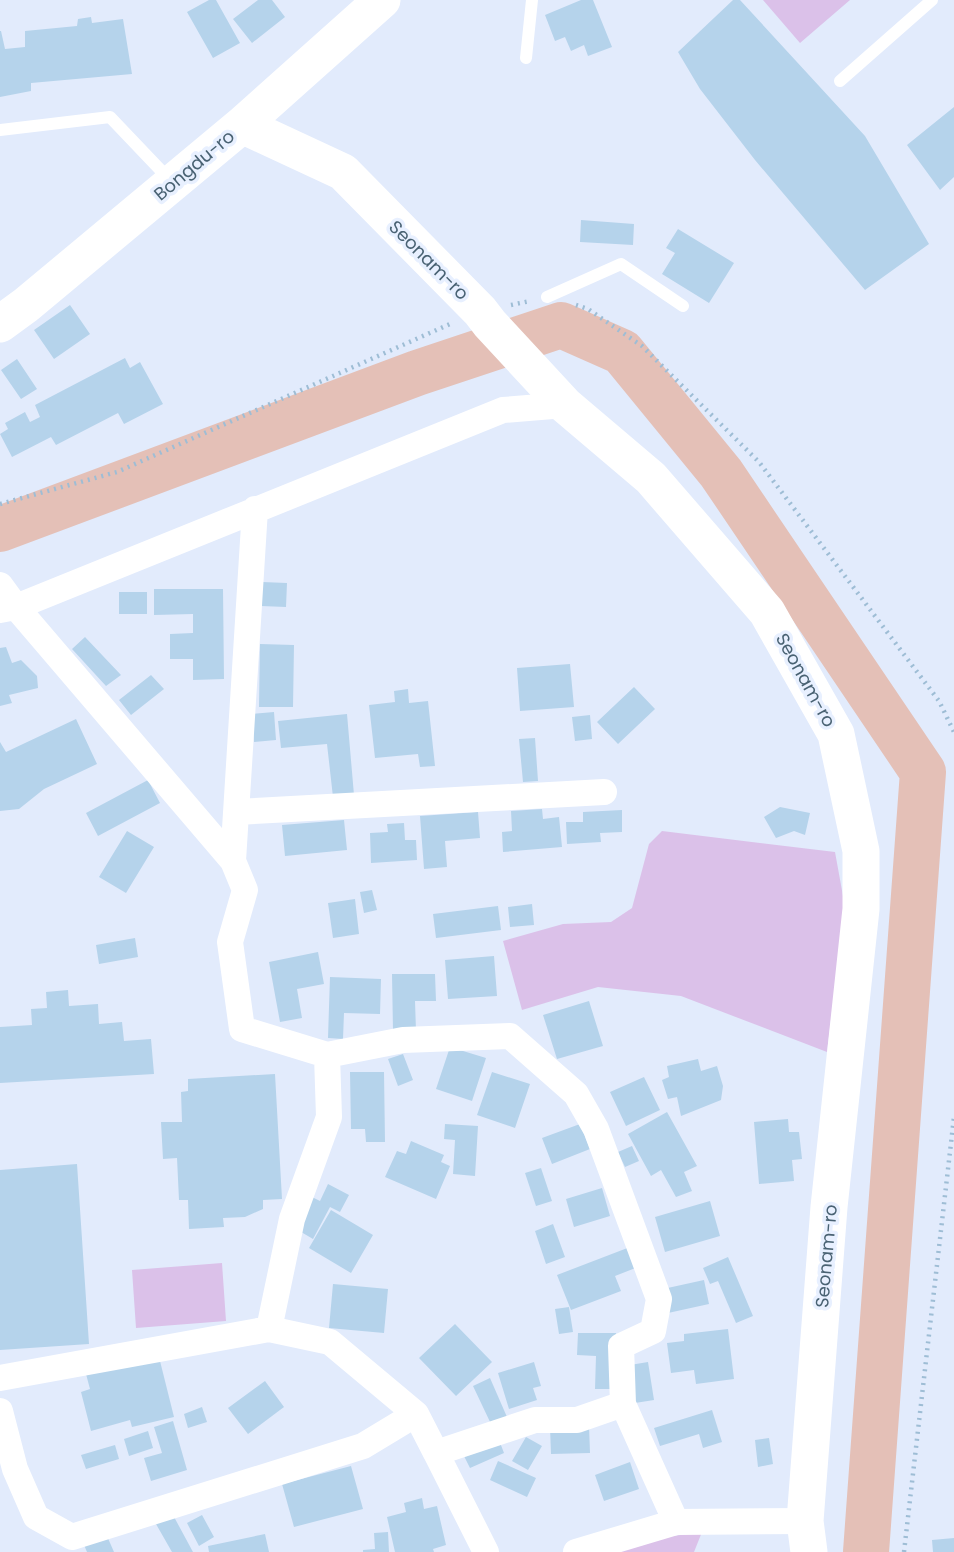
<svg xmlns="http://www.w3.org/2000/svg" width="954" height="1552" font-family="Poppins,sans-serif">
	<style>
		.green { fill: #dbc1e9 }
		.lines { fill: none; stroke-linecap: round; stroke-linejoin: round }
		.river { stroke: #e4c0b7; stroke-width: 46 }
		.building { fill: #b5d3eb }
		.path { stroke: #9ebdd5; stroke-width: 4.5; stroke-dasharray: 2 5; stroke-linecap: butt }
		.lane { stroke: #fff; stroke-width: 12 }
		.street { stroke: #fff; stroke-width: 26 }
		.secondary { stroke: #fff; stroke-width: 37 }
		.labels { text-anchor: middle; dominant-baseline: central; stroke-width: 7; stroke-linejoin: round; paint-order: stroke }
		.street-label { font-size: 18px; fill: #496273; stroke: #e8f0ff }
	</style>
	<rect width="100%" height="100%" fill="#e2ebfc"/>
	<path class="green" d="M 763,0 L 850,0 L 800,43 Z
		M 662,831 L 835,852 L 845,907 L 827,1052 L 681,996 L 598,987 L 522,1010 L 503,941 L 563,924 L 611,922 L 632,908 L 649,844 Z
		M 222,1263 L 226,1321 L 136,1328 L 132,1270 Z
		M 702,1532 L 694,1552 L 607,1552 L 644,1540 Z"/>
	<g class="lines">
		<path class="river" d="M 0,529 L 417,373 L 561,325 L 622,352 L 721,473 L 923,772 L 866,1552"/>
	</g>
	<path class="building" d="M 209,0 L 216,0 L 240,43 L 213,58 L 187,12 Z
		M 258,0 L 272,0 L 285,17 L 252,43 L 233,19 Z
		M 581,0 L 593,0 L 612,47 L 588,56 L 584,45 L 571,51 L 565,37 L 555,41 L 545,15 Z
		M 733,0 L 740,0 L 865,136 L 929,244 L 865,290 L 755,160 L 700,89 L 678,52 Z
		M 91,17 L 92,23 L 123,19 L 132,74 L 31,83 L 31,91 L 0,97 L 0,31 L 1,31 L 5,49 L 25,47 L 25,31 L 77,26 L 78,19 Z
		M 954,107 L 954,177 L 940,190 L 907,145 Z
		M 581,220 L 634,224 L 633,245 L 580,242 Z
		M 678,229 L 734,263 L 709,303 L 662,274 L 675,253 L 666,248 Z
		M 70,305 L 90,334 L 54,359 L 34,330 Z
		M 125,358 L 130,368 L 140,362 L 163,404 L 124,424 L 118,413 L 56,445 L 51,437 L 12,457 L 0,434 L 8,429 L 5,423 L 25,412 L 30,422 L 40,417 L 35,405 Z
		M 17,359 L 37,389 L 21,399 L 1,370 Z
		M 262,582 L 287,583 L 286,607 L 261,606 Z
		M 154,589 L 223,589 L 224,679 L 193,680 L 193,659 L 170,659 L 170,634 L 193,633 L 193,614 L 154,615 Z
		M 119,592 L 147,592 L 147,614 L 119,614 Z
		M 85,637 L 121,675 L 106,686 L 72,649 Z
		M 260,644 L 294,645 L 293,707 L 259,707 Z
		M 6,647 L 12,663 L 21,660 L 37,676 L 38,688 L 9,695 L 12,703 L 0,706 L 0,648 Z
		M 570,664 L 574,707 L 520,711 L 517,668 Z
		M 151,675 L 164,689 L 131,715 L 119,700 Z
		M 634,687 L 655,709 L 618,744 L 597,722 Z
		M 408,689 L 409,703 L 428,701 L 435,766 L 420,767 L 418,754 L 375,758 L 369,705 L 395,702 L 394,691 Z
		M 274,712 L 276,740 L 254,742 L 252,714 Z
		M 347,714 L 354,795 L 333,797 L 327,744 L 281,748 L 278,721 Z
		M 590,715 L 592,739 L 575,741 L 572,717 Z
		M 76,719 L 97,764 L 44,789 L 19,809 L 0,811 L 0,742 L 6,752 Z
		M 535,738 L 538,781 L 523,782 L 519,739 Z
		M 148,780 L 160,803 L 98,836 L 86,813 Z
		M 780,807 L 810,813 L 805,835 L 794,831 L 776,838 L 764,817 Z
		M 542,809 L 543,819 L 559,817 L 562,847 L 503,852 L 502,832 L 512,831 L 511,811 Z
		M 622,810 L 622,832 L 600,833 L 601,842 L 567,844 L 566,822 L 583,822 L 583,812 Z
		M 478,812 L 480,838 L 445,841 L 447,867 L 424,869 L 420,816 Z
		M 344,820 L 347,850 L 285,856 L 282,825 Z
		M 404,823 L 405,840 L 416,840 L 417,860 L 371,863 L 370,833 L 388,832 L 387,824 Z
		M 127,831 L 154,847 L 126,893 L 99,877 Z
		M 372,890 L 377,910 L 364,913 L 360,892 Z
		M 355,899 L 359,934 L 333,938 L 328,903 Z
		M 532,904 L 534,925 L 510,927 L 508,907 Z
		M 498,906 L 501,930 L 436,938 L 433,914 Z
		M 135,938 L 138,957 L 99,964 L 96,945 Z
		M 318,952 L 324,984 L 297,989 L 302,1018 L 280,1022 L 269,962 Z
		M 494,956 L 497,996 L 448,999 L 445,960 Z
		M 392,974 L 435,974 L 436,1001 L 415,1001 L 416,1031 L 393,1031 Z
		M 330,977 L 381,979 L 380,1014 L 344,1013 L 343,1039 L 328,1038 Z
		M 68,990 L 69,1006 L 98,1004 L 99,1024 L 122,1022 L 124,1041 L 151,1039 L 154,1074 L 0,1083 L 0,1027 L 32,1025 L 31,1009 L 47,1008 L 46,992 Z
		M 589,1001 L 603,1046 L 557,1059 L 543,1015 Z
		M 450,1047 L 486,1058 L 472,1101 L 436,1089 Z
		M 403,1054 L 413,1080 L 398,1086 L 388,1059 Z
		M 698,1059 L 701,1071 L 717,1066 L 723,1086 L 721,1100 L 681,1116 L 677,1097 L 668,1099 L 662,1080 L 669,1077 L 667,1066 Z
		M 350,1072 L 384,1072 L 385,1142 L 366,1142 L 365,1129 L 351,1129 Z
		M 492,1072 L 530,1084 L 515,1128 L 477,1115 Z
		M 275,1074 L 282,1199 L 263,1200 L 263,1209 L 245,1217 L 223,1218 L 224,1227 L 189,1229 L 188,1200 L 179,1200 L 177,1158 L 163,1159 L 161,1122 L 182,1122 L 181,1092 L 188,1091 L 188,1079 Z
		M 644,1077 L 660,1110 L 626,1126 L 610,1092 Z
		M 667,1112 L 697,1166 L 684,1172 L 692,1191 L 676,1197 L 661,1170 L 651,1176 L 628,1134 Z
		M 788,1119 L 789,1132 L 799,1132 L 802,1159 L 792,1160 L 794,1181 L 759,1184 L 754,1122 Z
		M 445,1124 L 478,1126 L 475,1176 L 453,1174 L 455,1140 L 444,1139 Z
		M 580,1124 L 590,1149 L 552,1164 L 542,1138 Z
		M 411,1141 L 444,1155 L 441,1162 L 450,1166 L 436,1199 L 385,1177 L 397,1151 L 406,1154 Z
		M 632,1146 L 639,1161 L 625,1167 L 618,1152 Z
		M 77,1164 L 89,1344 L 0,1350 L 0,1170 Z
		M 541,1168 L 552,1201 L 536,1206 L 525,1173 Z
		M 328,1184 L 349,1195 L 340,1212 L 330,1207 L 313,1239 L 296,1229 L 312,1197 L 320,1201 Z
		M 602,1188 L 610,1216 L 574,1227 L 566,1199 Z
		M 710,1201 L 720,1236 L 665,1252 L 655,1217 Z
		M 331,1210 L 373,1235 L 351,1273 L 309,1248 Z
		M 553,1224 L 565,1257 L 546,1264 L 535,1231 Z
		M 630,1247 L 638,1267 L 615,1276 L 621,1291 L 571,1310 L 557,1275 Z
		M 728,1257 L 753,1316 L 736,1323 L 718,1281 L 710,1284 L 703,1268 Z
		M 704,1280 L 709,1304 L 668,1313 L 663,1289 Z
		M 333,1284 L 388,1289 L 384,1333 L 329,1328 Z
		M 569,1307 L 573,1332 L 559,1334 L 555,1309 Z
		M 455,1324 L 492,1362 L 456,1396 L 419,1358 Z
		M 728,1329 L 734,1379 L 696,1384 L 694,1370 L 671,1373 L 667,1343 L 684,1341 L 684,1334 Z
		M 578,1333 L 616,1333 L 615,1389 L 595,1389 L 596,1356 L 577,1355 Z
		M 159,1357 L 174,1417 L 132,1427 L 130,1420 L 91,1431 L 81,1392 L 90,1389 L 86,1374 Z
		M 534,1362 L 541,1386 L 533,1388 L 537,1400 L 509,1409 L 498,1373 Z
		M 648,1362 L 654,1400 L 635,1403 L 630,1365 Z
		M 490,1378 L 507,1417 L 491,1424 L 473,1386 Z
		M 265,1381 L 284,1407 L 248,1434 L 228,1408 Z
		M 202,1407 L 207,1422 L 188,1428 L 184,1414 Z
		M 712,1410 L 722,1442 L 703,1448 L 699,1434 L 660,1446 L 654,1428 Z
		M 173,1421 L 187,1470 L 151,1481 L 144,1458 L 162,1453 L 154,1427 Z
		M 589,1425 L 590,1453 L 551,1454 L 550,1427 Z
		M 148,1431 L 153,1448 L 129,1456 L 124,1439 Z
		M 526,1437 L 542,1446 L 528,1470 L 512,1461 Z
		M 769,1438 L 773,1464 L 758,1467 L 755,1440 Z
		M 499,1440 L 504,1453 L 470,1468 L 464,1456 Z
		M 115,1445 L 119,1459 L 86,1469 L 81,1455 Z
		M 498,1461 L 536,1478 L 527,1497 L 490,1480 Z
		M 630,1462 L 639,1489 L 604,1501 L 595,1475 Z
		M 351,1466 L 363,1509 L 294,1527 L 282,1484 Z
		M 422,1498 L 424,1509 L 437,1506 L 446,1545 L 433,1549 L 434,1552 L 395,1552 L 387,1517 L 406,1512 L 404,1503 Z
		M 173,1515 L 193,1552 L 172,1552 L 156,1524 Z
		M 202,1515 L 214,1537 L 199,1546 L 187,1523 Z
		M 388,1532 L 389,1552 L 363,1552 L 363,1550 L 375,1549 L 374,1533 Z
		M 265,1534 L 269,1552 L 209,1552 L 208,1546 Z
		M 107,1536 L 114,1552 L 87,1552 L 84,1545 Z
		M 954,1538 L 954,1552 L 933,1552 L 932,1540 Z"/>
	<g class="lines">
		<path class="path" d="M 511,305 L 530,301
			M 576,305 L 588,309 L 642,346 L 759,462 L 939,701 L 954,732
			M 0,504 L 117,472 L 450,324
			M 904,1552 L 954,1117"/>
		<path class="lane" d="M 526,58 L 532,0
			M 840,81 L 932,0
			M 0,130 L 110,117 L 170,180
			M 547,297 L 621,264 L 683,306"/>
		<path class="street" d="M 0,585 L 16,607 L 233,861
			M 0,610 L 16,607 L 503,410 L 565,405
			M 236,812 L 604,792
			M 327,1055 L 403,1040 L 510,1036 L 576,1094 L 596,1129 L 659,1299 L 653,1331 L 621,1346 L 623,1404
			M 0,1378 L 269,1329 L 292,1219 L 329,1117 L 327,1055 L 242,1029 L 230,942 L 245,890 L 233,861 L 255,509
			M 0,1411 L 15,1469 L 36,1517 L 72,1537 L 363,1446 L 416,1414 L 330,1342 L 269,1329
			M 416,1414 L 436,1453 L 535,1420 L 577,1420 L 623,1404 L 676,1522 L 805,1521
			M 436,1453 L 486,1552
			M 576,1552 L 676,1522"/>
		<path class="secondary" d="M 242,125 L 343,172 L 480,311 L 490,324 L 565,405 L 651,478 L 767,612 L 836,734 L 861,851 L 861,909 L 829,1207 L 805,1521 L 809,1552
			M 0,324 L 26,305 L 242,125 L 382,0"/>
	</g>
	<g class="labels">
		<g class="street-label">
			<text transform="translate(194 165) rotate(-40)">Bongdu-ro</text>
			<text transform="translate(429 260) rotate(45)">Seonam-ro</text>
			<text transform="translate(806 680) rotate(61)">Seonam-ro</text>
			<text transform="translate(826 1256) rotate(-85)">Seonam-ro</text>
		</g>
	</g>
</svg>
